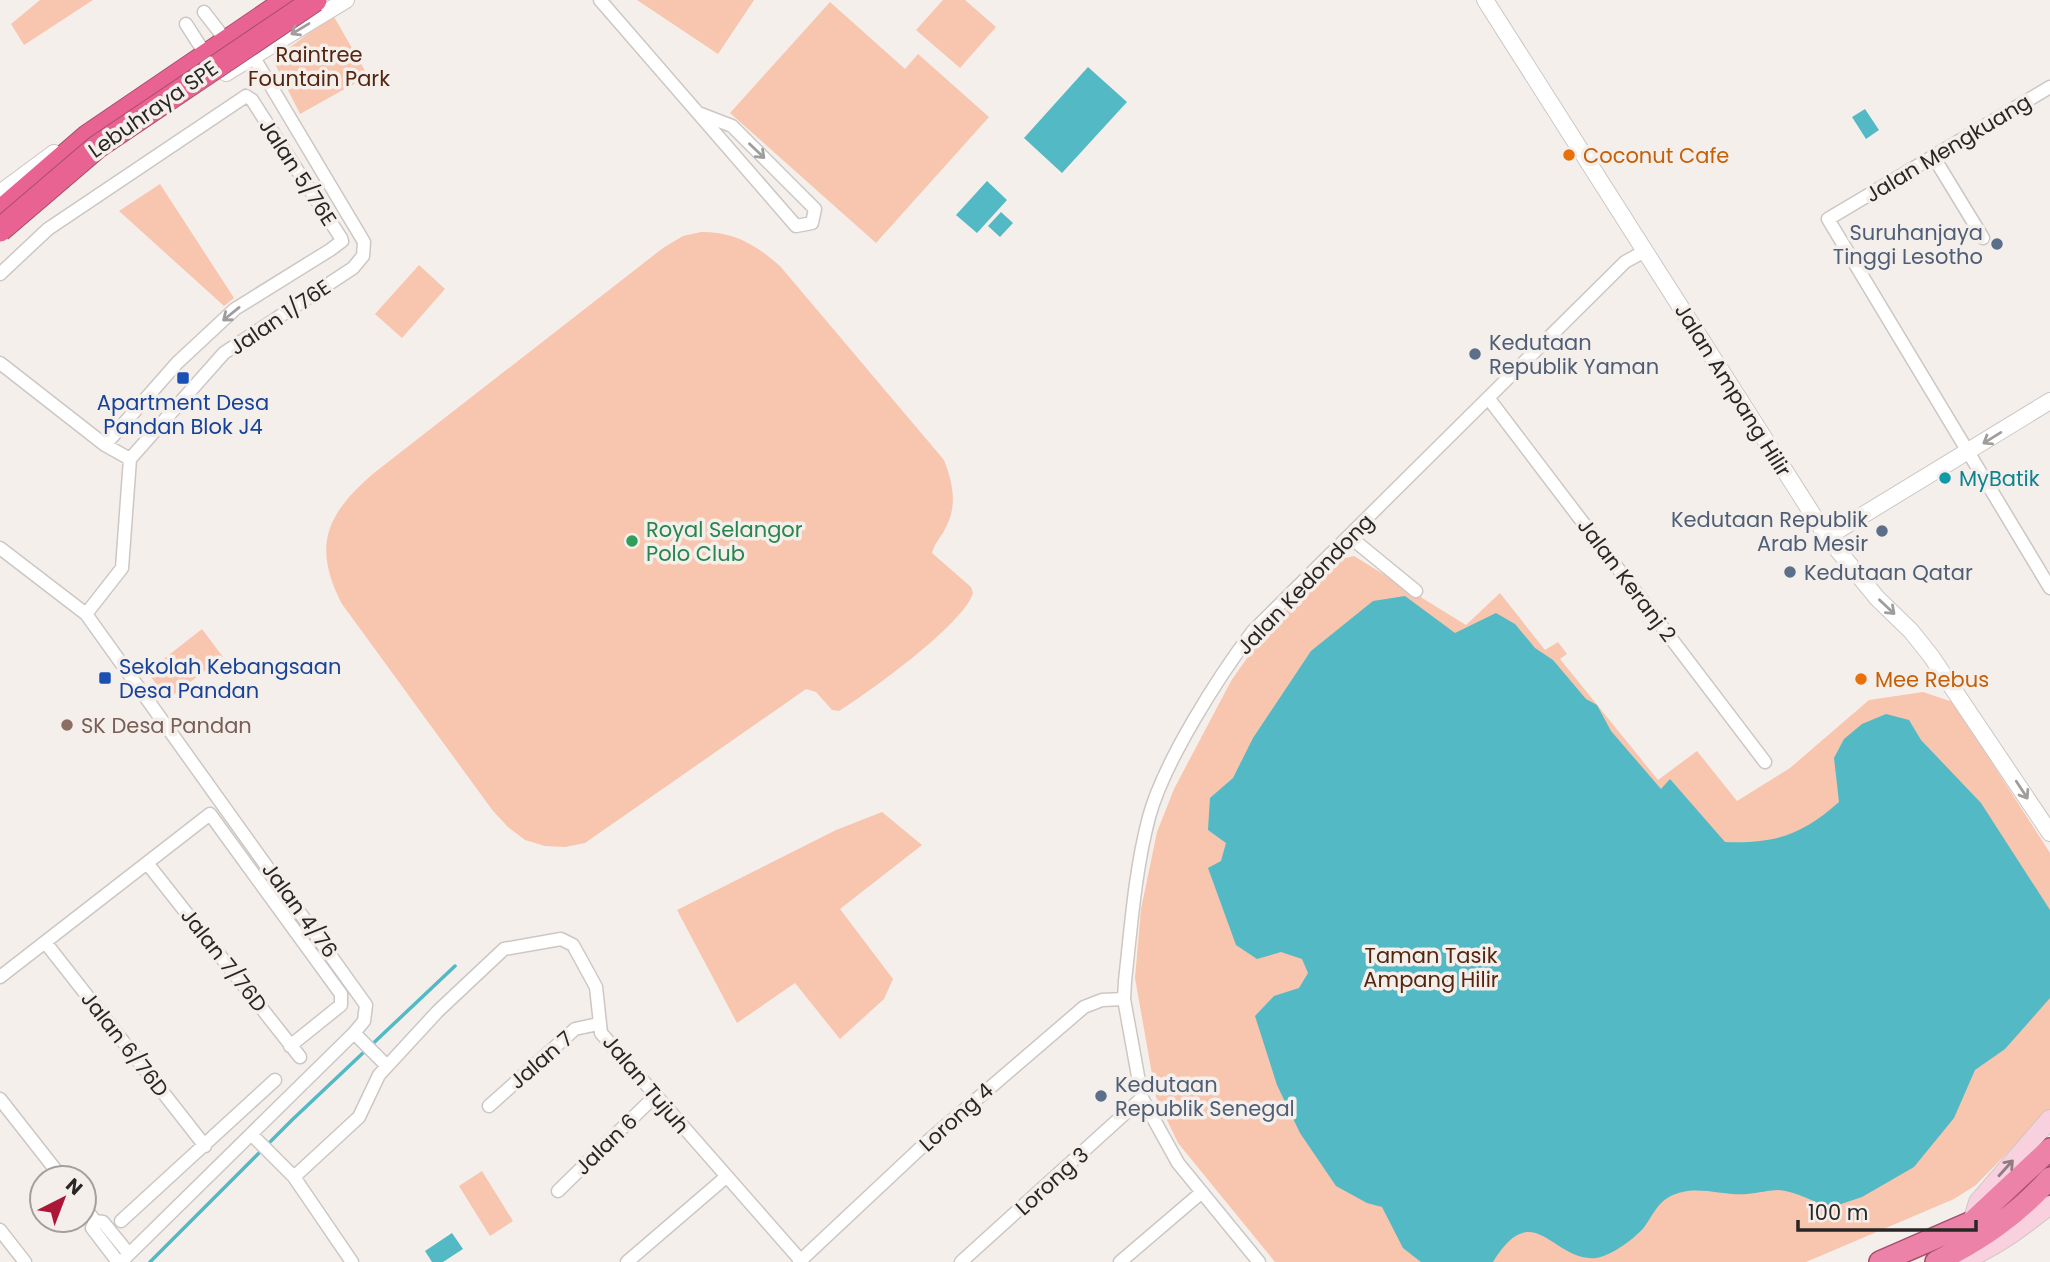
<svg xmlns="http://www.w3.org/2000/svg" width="2050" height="1262" font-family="Poppins,sans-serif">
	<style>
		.green { fill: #f8c5ae }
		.water { fill: #52b9c5 }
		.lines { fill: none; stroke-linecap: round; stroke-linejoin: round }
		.stream { stroke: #52b9c5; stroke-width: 3.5 }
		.minor-casing { stroke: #ccc7c4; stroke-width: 15 }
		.tertiary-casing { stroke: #ccc7c4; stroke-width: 18 }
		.secondary-casing { stroke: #ccc7c4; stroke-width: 20 }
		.trunk-casing { stroke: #a54e6c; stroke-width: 24 }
		.motorway-casing { stroke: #a54e6c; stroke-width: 25 }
		.minor { stroke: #fff; stroke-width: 12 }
		.tertiary { stroke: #fff; stroke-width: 16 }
		.secondary { stroke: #f8d0de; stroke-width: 18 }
		.trunk { stroke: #ec82a7; stroke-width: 21 }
		.motorway { stroke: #e86391; stroke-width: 23 }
		.motorway-bridge-casing { stroke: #a54e6c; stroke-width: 25; stroke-linecap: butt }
		.motorway-bridge { stroke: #e86391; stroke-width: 23 }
		.oneway { stroke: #9f9e9d }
		.oneway2 { stroke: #907c82 }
		.food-dot { fill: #e8710a; stroke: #f5efec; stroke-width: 2.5 }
		.service-dot { fill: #5c6f8a; stroke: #f5efec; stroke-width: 2.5 }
		.transit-dot { fill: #1a4fb4; stroke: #f5efec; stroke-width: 2.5 }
		.culture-dot { fill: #0f9aa8; stroke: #f5efec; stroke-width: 2.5 }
		.leisure-dot { fill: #2e9e5b; stroke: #f5efec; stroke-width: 2.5 }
		.education-dot { fill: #8d6e63; stroke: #f5efec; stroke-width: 2.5 }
		.labels { text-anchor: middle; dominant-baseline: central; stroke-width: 7; stroke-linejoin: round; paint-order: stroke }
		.park-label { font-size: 21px; fill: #53260f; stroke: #f5efec }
		.street-label { font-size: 21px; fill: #292726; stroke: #f5efec }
		.food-label { font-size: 21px; fill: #c56008; stroke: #f5efec; text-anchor: start }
		.service-label { font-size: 21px; fill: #4e5e75; stroke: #f5efec; text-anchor: start }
		.transit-label { font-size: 21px; fill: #164399; stroke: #f5efec }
		.culture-label { font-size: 21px; fill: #0d838f; stroke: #f5efec; text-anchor: start }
		.leisure-label { font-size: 21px; fill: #27864d; stroke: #f5efec; text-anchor: start }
		.education-label { font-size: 21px; fill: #785e54; stroke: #f5efec; text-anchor: start }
	</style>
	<rect width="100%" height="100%" fill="#f5efec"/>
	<path class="green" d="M 40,0 L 93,0 L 24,45 L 11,24 Z
		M 637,0 L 754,0 L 718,54 Z
		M 943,0 L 965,0 L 996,27 L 960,68 L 916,30 Z
		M 830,2 L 905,69 L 918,54 L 989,117 L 876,243 L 730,113 Z
		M 333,15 L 368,76 L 300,114 L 273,60 Z
		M 160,184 L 234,298 L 224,306 L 119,211 Z
		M 701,232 C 734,232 755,244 780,266 L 944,460 C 953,483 958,506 945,529 C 941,537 934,544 932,553 L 971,587 L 973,593 C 964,624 868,693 839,711 L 832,710 L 816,692 L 806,689 L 585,843 L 565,847 L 545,846 L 525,840 L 508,827 L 493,811 L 342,604 C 312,546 326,514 374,473 L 663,248 L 683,236 Z
		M 419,265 L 445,289 L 402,338 L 375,314 Z
		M 1354,556 L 1466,625 L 1500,593 L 1545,650 L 1558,642 L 1567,654 L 1560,659 L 1658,780 L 1697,751 L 1737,801 L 1790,768 L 1869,700 L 1923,692 L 1953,702 L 2050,853 L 2050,1109 L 1976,1185 L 1954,1199 L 1806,1262 L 1275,1262 L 1178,1143 L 1156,1097 L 1135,978 L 1141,909 L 1157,832 L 1174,789 L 1231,681 L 1268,628 L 1341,559 Z
		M 202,629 L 223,657 L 168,699 L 147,672 Z
		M 882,812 L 922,845 L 840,909 L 893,979 L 884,999 L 840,1039 L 795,983 L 737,1023 L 677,910 L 836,830 Z
		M 482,1171 L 513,1221 L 490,1236 L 459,1186 Z"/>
	<path class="water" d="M 1088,67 L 1127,102 L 1062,173 L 1024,138 Z
		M 1865,109 L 1879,130 L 1866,139 L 1852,117 Z
		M 987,181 L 1007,200 L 977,233 L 956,215 Z
		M 1001,212 L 1013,223 L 1000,237 L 988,226 Z
		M 1405,596 L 1455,633 L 1496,613 L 1515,624 L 1535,648 L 1553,660 L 1586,699 L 1597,705 L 1611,731 L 1661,789 L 1670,779 L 1725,842 C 1775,844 1802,835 1839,802 L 1834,758 L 1844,739 L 1862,724 L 1886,714 L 1909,720 L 1921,740 L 1981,803 L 2050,910 L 2050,998 L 2005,1049 L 1975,1070 L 1954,1118 L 1914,1167 L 1862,1197 L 1829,1208 C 1813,1201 1797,1192 1779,1190 C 1769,1190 1758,1193 1747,1194 C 1720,1196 1694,1183 1669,1197 C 1657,1204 1652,1216 1645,1226 C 1637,1237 1611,1256 1596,1258 C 1552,1262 1534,1195 1493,1262 L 1421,1262 L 1403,1248 L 1382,1207 L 1367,1203 L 1336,1186 L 1300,1133 L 1277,1085 L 1255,1016 L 1274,996 L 1299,988 L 1308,973 L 1302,959 L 1281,952 L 1257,959 L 1236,945 L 1208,868 L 1221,861 L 1226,843 L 1208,830 L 1210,798 L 1233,778 L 1253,738 L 1311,651 L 1373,601 Z
		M 452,1233 L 463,1249 L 443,1262 L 432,1262 L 425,1251 Z"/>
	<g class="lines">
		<path class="stream" d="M 150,1262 L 292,1120 L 455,966"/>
		<defs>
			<path id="minor" d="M 600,0 L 796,226 L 812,223 L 815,209 L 732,126 L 701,114
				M 204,12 L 224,38
				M 186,24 L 204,52
				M 2050,87 L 1828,219 L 2050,588
				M 1933,156 L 1983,238
				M 0,274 L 48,229 L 246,96 L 252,100 L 341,238 L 342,241 L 330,250 L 235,309 L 177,363 L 105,445
				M 0,363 L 105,445 L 130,459
				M 1489,399 L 1765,762
				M 1350,537 L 1416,591
				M 0,548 L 86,614 L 366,1005 L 364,1021 L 354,1033 L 121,1262
				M 86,614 L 122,568 L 130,459 L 224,353 L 353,268 L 363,256 L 364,242 L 253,56
				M 147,863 L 300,1057
				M 45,942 L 205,1146
				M 0,977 L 210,814 L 341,994 L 341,1005 L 290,1046
				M 354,1033 L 387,1066
				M 0,1099 L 62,1178
				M 489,1106 L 575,1029 L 598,1024
				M 251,1134 L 294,1177 L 352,1262
				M 294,1177 L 359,1117 L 379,1075 L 438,1011 L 504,949 L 561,939 L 573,945 L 596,987 L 601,1033 L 802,1262
				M 558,1191 L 655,1096
				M 84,1207 L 95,1221
				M 121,1221 L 275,1080
				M 0,1230 L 25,1262
				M 118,1262 L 92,1228 L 95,1221 L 103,1222 L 129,1254
				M 627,1262 L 726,1177
				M 799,1262 L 928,1141 L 1084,1007 L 1102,1000 L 1124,999
				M 961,1262 L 1142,1098
				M 1120,1262 L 1202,1192
				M 1259,1262 L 1178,1163 L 1142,1098 L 1124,999 L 1125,981 C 1131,927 1135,870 1149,817 C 1164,762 1218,677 1253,631 L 1625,262 L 1645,251"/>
			<path id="tertiary" d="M 1485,0 L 1827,537 L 1877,598 L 1911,631 L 1931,656 L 2050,833
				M 226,73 L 346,0
				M 0,193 L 54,153
				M 1827,537 L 2050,401"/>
			<path id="secondary" d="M 1972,1222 L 1978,1202 L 2050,1119
				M 1959,1262 C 1994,1249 2021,1228 2050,1205"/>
			<path id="trunk" d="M 1880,1262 L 1972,1222 L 2050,1149
				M 1936,1262 C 1980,1240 2017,1215 2050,1178"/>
			<path id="motorway" d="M 0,212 L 88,136 L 288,0"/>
		</defs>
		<use href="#minor" class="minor-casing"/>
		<use href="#tertiary" class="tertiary-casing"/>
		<use href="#secondary" class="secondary-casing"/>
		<use href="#trunk" class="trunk-casing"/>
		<use href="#motorway" class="motorway-casing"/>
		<use href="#minor" class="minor"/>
		<use href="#tertiary" class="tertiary"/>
		<use href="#secondary" class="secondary"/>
		<use href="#trunk" class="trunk"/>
		<use href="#motorway" class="motorway"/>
		<defs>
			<path id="motorway-bridge" d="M 0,230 L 97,147 L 315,0"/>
		</defs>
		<use href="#motorway-bridge" class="motorway-bridge-casing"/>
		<use href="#motorway-bridge" class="motorway-bridge"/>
	</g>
	<defs><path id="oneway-shaft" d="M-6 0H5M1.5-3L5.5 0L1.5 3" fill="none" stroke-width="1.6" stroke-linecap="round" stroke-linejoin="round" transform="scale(1.75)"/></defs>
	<g class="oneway">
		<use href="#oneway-shaft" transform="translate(300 29) rotate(149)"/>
		<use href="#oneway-shaft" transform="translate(757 151) rotate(44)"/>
		<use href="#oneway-shaft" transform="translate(231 314) rotate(141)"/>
		<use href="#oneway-shaft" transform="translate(1992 438) rotate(148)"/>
		<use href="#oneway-shaft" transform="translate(1887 607) rotate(43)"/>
		<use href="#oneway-shaft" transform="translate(2022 790) rotate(57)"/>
	</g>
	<use class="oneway2" href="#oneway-shaft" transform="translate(2006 1168) rotate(-48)"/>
	<g class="food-dot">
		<circle cx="1569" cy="155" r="7"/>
		<circle cx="1861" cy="679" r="7"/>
	</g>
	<g class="service-dot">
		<circle cx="1997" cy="244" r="7"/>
		<circle cx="1475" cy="354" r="7"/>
		<circle cx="1882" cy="531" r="7"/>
		<circle cx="1790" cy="572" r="7"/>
		<circle cx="1101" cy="1096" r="7"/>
	</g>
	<g class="transit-dot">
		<rect x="176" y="371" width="14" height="14" rx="3.5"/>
		<rect x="98" y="671" width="14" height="14" rx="3.5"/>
	</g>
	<circle class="culture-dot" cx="1945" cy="478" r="7"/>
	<circle class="leisure-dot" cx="632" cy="541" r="7"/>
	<circle class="education-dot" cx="67" cy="725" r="7"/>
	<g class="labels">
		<g class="park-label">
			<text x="319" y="54">Raintree<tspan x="319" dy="24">Fountain Park</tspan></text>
			<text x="1431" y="955">Taman Tasik<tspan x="1431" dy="24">Ampang Hilir</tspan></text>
		</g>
		<g class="street-label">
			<text transform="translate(153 109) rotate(-35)">Lebuhraya SPE</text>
			<text transform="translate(1948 148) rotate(-31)">Jalan Mengkuang</text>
			<text transform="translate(298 172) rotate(57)">Jalan 5/76E</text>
			<text transform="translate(280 317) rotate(-34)">Jalan 1/76E</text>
			<text transform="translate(1733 390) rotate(58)">Jalan Ampang Hilir</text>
			<text transform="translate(1627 580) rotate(53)">Jalan Keranj 2</text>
			<text transform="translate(1305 584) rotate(-46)">Jalan Kedondong</text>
			<text transform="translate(300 910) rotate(54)">Jalan 4/76</text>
			<text transform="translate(224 960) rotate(52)">Jalan 7/76D</text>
			<text transform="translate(125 1044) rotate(52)">Jalan 6/76D</text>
			<text transform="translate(541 1060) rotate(-41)">Jalan 7</text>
			<text transform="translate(646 1084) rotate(50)">Jalan Tujuh</text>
			<text transform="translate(956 1117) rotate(-42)">Lorong 4</text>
			<text transform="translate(606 1144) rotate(-44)">Jalan 6</text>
			<text transform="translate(1052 1181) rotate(-42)">Lorong 3</text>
		</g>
		<g class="food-label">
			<text x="1583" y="155">Coconut Cafe</text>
			<text x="1875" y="679">Mee Rebus</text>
		</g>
		<g class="service-label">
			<text x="1983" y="232" text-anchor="end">Suruhanjaya<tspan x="1983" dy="24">Tinggi Lesotho</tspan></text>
			<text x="1489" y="342">Kedutaan<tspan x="1489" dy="24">Republik Yaman</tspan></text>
			<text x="1868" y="519" text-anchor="end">Kedutaan Republik<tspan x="1868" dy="24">Arab Mesir</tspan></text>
			<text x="1804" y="572">Kedutaan Qatar</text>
			<text x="1115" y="1084">Kedutaan<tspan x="1115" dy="24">Republik Senegal</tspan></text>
		</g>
		<g class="transit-label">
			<text x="183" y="402">Apartment Desa<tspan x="183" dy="24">Pandan Blok J4</tspan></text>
			<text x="119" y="666" text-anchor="start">Sekolah Kebangsaan<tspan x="119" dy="24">Desa Pandan</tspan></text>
		</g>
		<g class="culture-label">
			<text x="1959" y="478">MyBatik</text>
		</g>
		<g class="leisure-label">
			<text x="646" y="529">Royal Selangor<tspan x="646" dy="24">Polo Club</tspan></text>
		</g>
		<g class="education-label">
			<text x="81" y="725">SK Desa Pandan</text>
		</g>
	</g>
	<g transform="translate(63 1199) rotate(42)"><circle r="33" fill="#f5efec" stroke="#a39f9d" stroke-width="2"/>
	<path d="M0-5L12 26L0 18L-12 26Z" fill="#ac1638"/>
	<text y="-10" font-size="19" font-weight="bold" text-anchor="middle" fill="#292726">N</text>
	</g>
	<path d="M1798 1220v10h178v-10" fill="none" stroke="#292726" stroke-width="3.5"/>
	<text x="1808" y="1220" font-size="21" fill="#292726" stroke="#f5efec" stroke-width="5" paint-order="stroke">100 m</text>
</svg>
